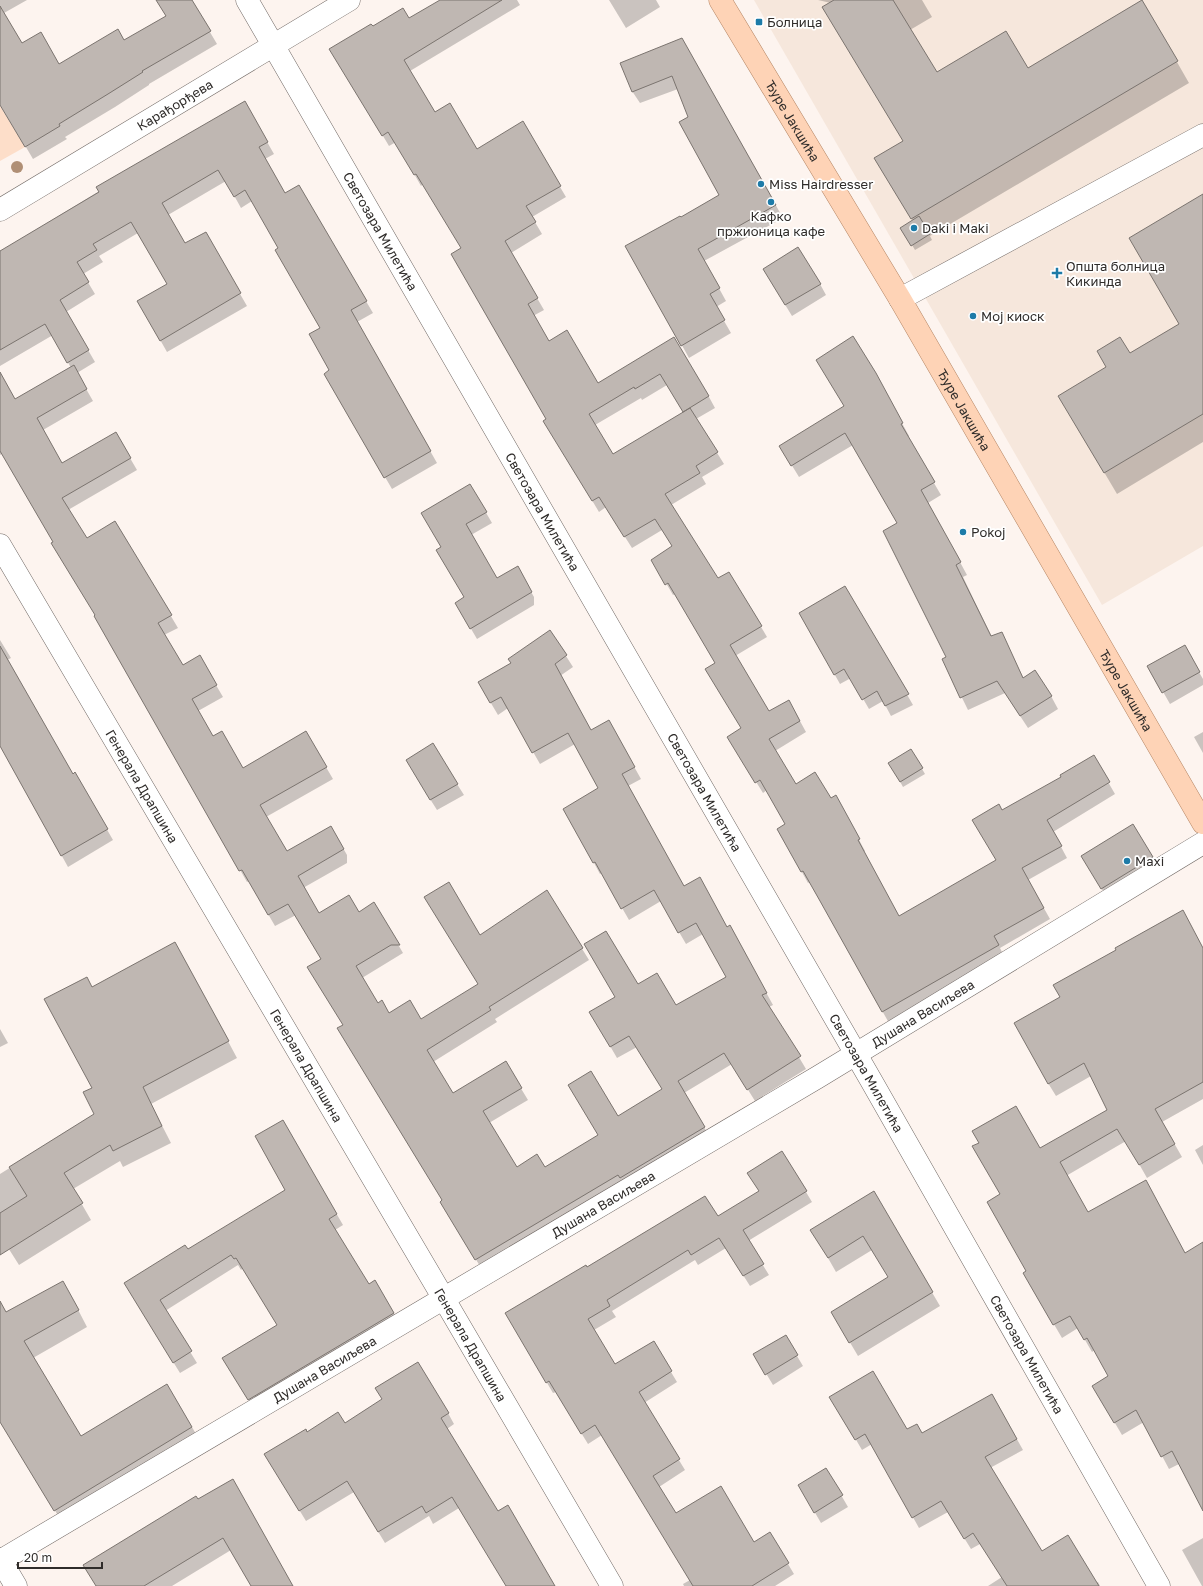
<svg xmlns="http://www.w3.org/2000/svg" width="1203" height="1586" font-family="'Golos Text',sans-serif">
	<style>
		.built { fill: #f6e7dc }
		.green { fill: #fddec9 }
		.shadow { fill: #0003; fill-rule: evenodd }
		.building { fill: #bfb7b2; stroke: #7b746f }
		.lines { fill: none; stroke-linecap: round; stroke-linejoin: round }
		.minor-casing { stroke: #716965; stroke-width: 23 }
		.major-casing { stroke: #b58665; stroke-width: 23 }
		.minor { stroke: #fff; stroke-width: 22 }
		.major { stroke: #fed3b6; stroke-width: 22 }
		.tree { fill: #b08f75 }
		.poi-dot { fill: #1d7ba8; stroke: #fff; stroke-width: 1.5 }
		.labels { text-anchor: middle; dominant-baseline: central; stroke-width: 3.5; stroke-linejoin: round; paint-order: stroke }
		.poi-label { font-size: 13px; fill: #2f2c2a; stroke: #fff; text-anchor: start }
		.street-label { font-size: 13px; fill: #2f2c2a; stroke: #fff }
	</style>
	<rect width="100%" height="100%" fill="#fdf4ef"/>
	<path class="built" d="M 754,0 L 1203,0 L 1203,546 L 1102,605 Z"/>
	<path class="green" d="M 0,106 L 25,147 L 0,161 Z"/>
	<path class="shadow" d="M 0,0 L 27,0 L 4,13 L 0,6 Z
		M 158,0 L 191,0 L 217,44 L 149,84 L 149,85 L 115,107 L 65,137 L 67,139 L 33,159 L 0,103 L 0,32 L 59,65 L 124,41 L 167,16 Z
		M 442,0 L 517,0 L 520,5 L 410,71 L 435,113 L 477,150 L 522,123 L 566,197 L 532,217 L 542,234 L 511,253 L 544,310 L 533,316 L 549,342 L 597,384 L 674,338 L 709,397 L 715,408 L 696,419 L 724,464 L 702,477 L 706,484 L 671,505 L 718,580 L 729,573 L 767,637 L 735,656 L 769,713 L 795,712 L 806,732 L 775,751 L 795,785 L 830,800 L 842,808 L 865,851 L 864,852 L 899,917 L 998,861 L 1002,812 L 1062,777 L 1093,756 L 1115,794 L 1053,832 L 1067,858 L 1028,880 L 1050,919 L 1000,948 L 1004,956 L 889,1023 L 810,882 L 808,883 L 778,829 L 787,824 L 767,790 L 763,793 L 735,748 L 742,729 L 717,664 L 675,594 L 673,595 L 653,561 L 673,547 L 662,530 L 632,548 L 606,507 L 599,512 L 551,432 L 547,419 L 462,248 L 423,184 L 421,186 L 396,142 L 389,146 L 331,49 L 372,28 L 409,20 ZM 667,385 L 684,412 L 613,455 L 595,425 L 641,398 L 642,400 Z
		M 609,0 L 656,0 L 660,7 L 626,28 Z
		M 818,0 L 922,0 L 932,17 L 910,30 L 936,73 L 1027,69 L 1142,1 L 1189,83 L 930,236 L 932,240 L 915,250 L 902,228 L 913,221 L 876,159 L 904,142 L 831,3 Z
		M 682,39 L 783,218 L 704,261 L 726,301 L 716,307 L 731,333 L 689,358 L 627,246 L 680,219 L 721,196 L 678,89 L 640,103 L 632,91 Z
		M 244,102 L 274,154 L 265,159 L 285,194 L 298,186 L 373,313 L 357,322 L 437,463 L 392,489 L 325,374 L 331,371 L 322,328 L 279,249 L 252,201 L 241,208 L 226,181 L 168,215 L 185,245 L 205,233 L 247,306 L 167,352 L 138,301 L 168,285 L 138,233 L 99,256 L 103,262 L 83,274 L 95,294 L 66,312 L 95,362 L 77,373 L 93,401 L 43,430 L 62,464 L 116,434 L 137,470 L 68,510 L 86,540 L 115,522 L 178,628 L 164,635 L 182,666 L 199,656 L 223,697 L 198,711 L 212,738 L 243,770 L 306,733 L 333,779 L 266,817 L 286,853 L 331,827 L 347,855 L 347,863 L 303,888 L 319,915 L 358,913 L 396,941 L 403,953 L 362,978 L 378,1004 L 389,1014 L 421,1021 L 479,985 L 480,936 L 547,892 L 589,960 L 495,1019 L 497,1022 L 433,1062 L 453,1094 L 505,1062 L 528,1100 L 489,1123 L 516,1168 L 544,1168 L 599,1135 L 618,1117 L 663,1090 L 637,1047 L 617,1058 L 591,1013 L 637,985 L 675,1006 L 728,977 L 703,934 L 686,944 L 661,901 L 629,920 L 602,873 L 600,874 L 594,863 L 600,788 L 575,744 L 540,764 L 508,708 L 498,715 L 479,683 L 512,663 L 550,631 L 573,667 L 560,676 L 591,732 L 609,722 L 641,779 L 628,786 L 684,887 L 736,938 L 773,1005 L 769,1007 L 806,1069 L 755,1101 L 732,1064 L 684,1093 L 711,1139 L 483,1271 L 448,1214 L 443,1201 L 344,1025 L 323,959 L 296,915 L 275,926 L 249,881 L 247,882 L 95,617 L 97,616 L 3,453 L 0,455 L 0,374 L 15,400 L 71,368 L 53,335 L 0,366 L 0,252 Z
		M 1203,195 L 1203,442 L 1117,494 L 1072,418 L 1129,354 L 1180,324 Z
		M 770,280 L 820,284 L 826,295 L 792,316 Z
		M 882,386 L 909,436 L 907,437 L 941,495 L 928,503 L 967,575 L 963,577 L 992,637 L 1001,633 L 1024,679 L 1051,696 L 1058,709 L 1028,728 L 1005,693 L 968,710 L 943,659 L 948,657 L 898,523 L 853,445 L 799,477 L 780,446 Z
		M 470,485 L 492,523 L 471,535 L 497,579 L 517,567 L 534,597 L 534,605 L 477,639 L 456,603 L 466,598 L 442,547 Z
		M 845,587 L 913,705 L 891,716 L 883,701 L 869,709 L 851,678 L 840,684 L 800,613 Z
		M 0,640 L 11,658 L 7,660 L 73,775 L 75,774 L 113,840 L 68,867 L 0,744 Z
		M 1184,647 L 1203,679 L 1203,685 L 1170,704 L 1149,667 Z
		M 1203,732 L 1203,753 L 1194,737 Z
		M 911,750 L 925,774 L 903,787 L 890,763 Z
		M 413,772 L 457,784 L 464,795 L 437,810 Z
		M 1133,826 L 1158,869 L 1108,899 L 1082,856 Z
		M 1203,949 L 1203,1099 L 1162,1122 L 1182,1157 L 1147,1178 L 1126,1141 L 1066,1176 L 1088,1214 L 1185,1254 L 1203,1243 L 1203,1509 L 1179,1464 L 1169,1469 L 1144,1422 L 1122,1435 L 1093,1386 L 1109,1376 L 1095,1350 L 1092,1352 L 1078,1328 L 1062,1338 L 1024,1273 L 1027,1271 L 1002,1195 L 1040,1150 L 1108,1110 L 1091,1076 L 1056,1096 L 1048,1083 Z
		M 184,959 L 237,1058 L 151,1104 L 171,1143 L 123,1167 L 120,1161 L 73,1189 L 91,1220 L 19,1265 L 0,1235 L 0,1174 L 96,1114 L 93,1088 L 92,988 Z
		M 0,1029 L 8,1043 L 0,1047 Z
		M 283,1121 L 343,1225 L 335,1230 L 368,1285 L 394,1313 L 400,1324 L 255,1410 L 230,1370 L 278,1325 L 243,1268 L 241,1270 L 238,1265 L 165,1311 L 197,1363 L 180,1373 L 131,1294 L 188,1251 L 286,1190 Z
		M 1203,1145 L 1203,1165 L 1195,1150 Z
		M 782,1152 L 812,1202 L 748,1241 L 769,1275 L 750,1286 L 726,1248 L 698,1265 L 695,1260 L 612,1311 L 616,1317 L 594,1330 L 615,1366 L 653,1342 L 677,1382 L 644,1403 L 685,1470 L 659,1487 L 676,1515 L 754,1543 L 770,1534 L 794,1574 L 775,1586 L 684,1586 L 683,1584 L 690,1580 L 602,1435 L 588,1444 L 556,1392 L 553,1393 L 506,1314 L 587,1269 L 717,1217 L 760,1192 Z
		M 873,1192 L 940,1306 L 858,1356 L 832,1312 L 889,1277 L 872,1250 L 836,1272 L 820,1244 Z
		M 72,1298 L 87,1327 L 33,1358 L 81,1438 L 192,1427 L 201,1443 L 65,1527 L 0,1420 L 0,1305 L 5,1314 Z
		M 785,1336 L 803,1366 L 773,1385 L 755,1355 Z
		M 992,1395 L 1023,1450 L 990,1468 L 1042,1553 L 1096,1583 L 1098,1582 L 1100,1586 L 988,1586 L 1002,1577 L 980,1544 L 971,1549 L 948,1512 L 919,1528 L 872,1444 L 862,1450 L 831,1397 L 907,1431 L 922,1434 Z
		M 448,1413 L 454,1424 L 447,1429 L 498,1512 L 555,1586 L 507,1586 L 459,1508 L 433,1524 L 429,1516 L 385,1543 L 354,1492 L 306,1521 L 276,1472 L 307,1433 L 344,1424 Z
		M 826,1469 L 848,1507 L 821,1523 L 799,1485 Z
		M 196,1497 L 292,1586 L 252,1586 L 231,1550 L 172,1586 L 96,1586 Z
		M 1203,1538 L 1203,1586 L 1202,1586 L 1182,1550 Z"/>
	<path class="building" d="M 156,0 L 192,0 L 211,31 L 142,71 L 143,72 L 108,94 L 59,124 L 60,126 L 25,147 L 0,105 L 0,6 L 22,43 L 41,32 L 59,64 L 118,29 L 124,40 L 166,16 Z
		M 440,0 L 502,0 L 404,60 L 435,112 L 450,103 L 477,149 L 523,121 L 561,186 L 526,206 L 536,222 L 505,241 L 538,298 L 528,304 L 549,341 L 567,330 L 598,383 L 674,337 L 709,396 L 683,412 L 660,374 L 635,389 L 634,387 L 589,414 L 613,454 L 690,408 L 718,452 L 696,466 L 700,473 L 665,494 L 718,578 L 729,572 L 762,626 L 730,645 L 769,711 L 789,700 L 800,721 L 769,739 L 796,784 L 815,772 L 831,798 L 836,795 L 860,839 L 858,840 L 899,916 L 996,860 L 972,820 L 999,804 L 1002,810 L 1061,777 L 1060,775 L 1094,755 L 1110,782 L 1047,820 L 1062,846 L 1022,868 L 1044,908 L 994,936 L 999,945 L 882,1012 L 820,901 L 803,871 L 801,872 L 777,829 L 785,824 L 760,780 L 755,783 L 727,737 L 741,728 L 705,669 L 715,663 L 668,583 L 665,585 L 651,560 L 672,546 L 655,519 L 624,537 L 599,497 L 592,501 L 543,421 L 546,419 L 451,254 L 461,248 L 416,174 L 414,175 L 388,132 L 382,136 L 329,49 L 371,24 L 373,26 L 403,8 L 409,18 Z
		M 834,0 L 893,0 L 937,72 L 1006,31 L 1028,68 L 1142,0 L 1178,61 L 911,219 L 874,158 L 903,141 L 822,7 Z
		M 682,38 L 776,205 L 698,249 L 720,288 L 710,294 L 725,320 L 681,346 L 625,246 L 680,216 L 681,217 L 719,195 L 679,122 L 688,117 L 672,76 L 632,92 L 620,63 Z
		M 245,101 L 268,142 L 259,147 L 285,193 L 299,185 L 367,301 L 351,310 L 431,451 L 384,478 L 324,374 L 329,370 L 309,334 L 320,328 L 275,250 L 278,248 L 245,190 L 234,197 L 218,170 L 162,203 L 185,243 L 206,232 L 241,293 L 160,341 L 137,301 L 167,284 L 131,222 L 93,244 L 97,250 L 77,262 L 89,282 L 60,300 L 89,350 L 67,363 L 45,324 L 0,350 L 0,251 L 99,192 L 96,187 Z
		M 1203,194 L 1203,414 L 1104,473 L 1058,396 L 1106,367 L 1097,351 L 1120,337 L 1130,353 L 1179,324 L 1129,238 Z
		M 919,216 L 930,234 L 911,246 L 900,228 Z
		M 798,247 L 821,284 L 785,305 L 763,269 Z
		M 853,336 L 876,373 L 903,423 L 901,424 L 935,482 L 921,490 L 961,562 L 956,565 L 991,636 L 1002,632 L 1023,678 L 1035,670 L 1052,696 L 1020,716 L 997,681 L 960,698 L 942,659 L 946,657 L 883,531 L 897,523 L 845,433 L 791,466 L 779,446 L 844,406 L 816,360 Z
		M 74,365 L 87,389 L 37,418 L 62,463 L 116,432 L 131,458 L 62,498 L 87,538 L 115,521 L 172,615 L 158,623 L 183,665 L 200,655 L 217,685 L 192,699 L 213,736 L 222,731 L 243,768 L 306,731 L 327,767 L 260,805 L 287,851 L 331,826 L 344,849 L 298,876 L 319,913 L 349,895 L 359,912 L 374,902 L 400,945 L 391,945 L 356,966 L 378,1003 L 382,1000 L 389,1013 L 410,1000 L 421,1019 L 478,984 L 424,897 L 449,882 L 480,935 L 547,890 L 583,948 L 489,1007 L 491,1010 L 427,1050 L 453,1093 L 506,1061 L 522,1088 L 483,1111 L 517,1167 L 537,1154 L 545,1167 L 598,1135 L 568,1085 L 591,1071 L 618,1116 L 662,1089 L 629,1036 L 610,1047 L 589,1012 L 615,997 L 584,944 L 606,931 L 638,984 L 657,973 L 676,1005 L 726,977 L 696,923 L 678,933 L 654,890 L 621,909 L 595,862 L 593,863 L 563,809 L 598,788 L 568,733 L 532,753 L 501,697 L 490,703 L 478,682 L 511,663 L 508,659 L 550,630 L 567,655 L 555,664 L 591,730 L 609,720 L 635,767 L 622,774 L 684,886 L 700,877 L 727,927 L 730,925 L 767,993 L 762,995 L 801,1056 L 747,1090 L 724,1053 L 678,1081 L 705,1127 L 620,1178 L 618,1175 L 475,1260 L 440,1202 L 442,1200 L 337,1028 L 343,1025 L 307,967 L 321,959 L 288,904 L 268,915 L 242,870 L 239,871 L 94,616 L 95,615 L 51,543 L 53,542 L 0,451 L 0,372 L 15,399 Z
		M 470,484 L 487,512 L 466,524 L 497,578 L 518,566 L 532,592 L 470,629 L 455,603 L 464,597 L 436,550 L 441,547 L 421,513 Z
		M 845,586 L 909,694 L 885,706 L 877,691 L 862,700 L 844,669 L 834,675 L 799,613 Z
		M 1185,645 L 1200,672 L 1162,693 L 1147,666 Z
		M 0,646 L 73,774 L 75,772 L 108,829 L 61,856 L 0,746 Z
		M 433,743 L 458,784 L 430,800 L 406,760 Z
		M 911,749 L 923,768 L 900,782 L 888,763 Z
		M 1133,824 L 1153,857 L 1101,889 L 1081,856 Z
		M 1183,910 L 1203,948 L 1203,1082 L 1155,1109 L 1175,1144 L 1139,1165 L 1117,1129 L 1060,1162 L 1088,1212 L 1146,1180 L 1185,1253 L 1203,1242 L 1203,1511 L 1172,1451 L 1161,1457 L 1136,1410 L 1114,1423 L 1092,1386 L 1108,1376 L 1087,1338 L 1084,1340 L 1070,1316 L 1053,1325 L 1023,1273 L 1026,1271 L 987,1202 L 1000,1194 L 972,1146 L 979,1143 L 972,1131 L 1016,1106 L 1040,1148 L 1107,1110 L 1084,1063 L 1048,1084 L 1014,1023 L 1060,997 L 1053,985 L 1116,950 L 1115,948 Z
		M 175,942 L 229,1041 L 143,1087 L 162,1126 L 113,1151 L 110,1145 L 64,1173 L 83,1203 L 0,1255 L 0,1213 L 27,1196 L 9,1167 L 94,1114 L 83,1092 L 92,1088 L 44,999 L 87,977 L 92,987 Z
		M 283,1120 L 337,1214 L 329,1219 L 369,1284 L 375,1280 L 394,1313 L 248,1400 L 222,1358 L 277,1325 L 236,1258 L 234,1259 L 231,1255 L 160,1300 L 192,1351 L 173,1363 L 124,1283 L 185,1245 L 188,1249 L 285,1190 L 255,1136 Z
		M 782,1151 L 807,1191 L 743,1230 L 764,1264 L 743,1276 L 719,1238 L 691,1255 L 688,1250 L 607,1300 L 610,1306 L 588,1319 L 615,1364 L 654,1341 L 672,1371 L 639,1392 L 680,1459 L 653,1476 L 676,1513 L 721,1486 L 754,1542 L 770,1532 L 789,1563 L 752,1586 L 693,1586 L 595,1425 L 581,1434 L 549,1381 L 546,1383 L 505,1313 L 586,1265 L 587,1267 L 705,1196 L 718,1216 L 759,1191 L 747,1173 Z
		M 874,1191 L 933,1292 L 849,1343 L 831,1312 L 888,1277 L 863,1236 L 828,1258 L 810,1230 Z
		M 63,1281 L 79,1310 L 24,1341 L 81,1436 L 167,1384 L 192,1427 L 54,1511 L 0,1422 L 0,1301 L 6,1312 Z
		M 786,1335 L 798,1355 L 765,1375 L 753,1354 Z
		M 418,1362 L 449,1413 L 441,1418 L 498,1511 L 508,1505 L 555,1586 L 506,1586 L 452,1497 L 426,1513 L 422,1506 L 378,1532 L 347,1481 L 299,1511 L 264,1454 L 306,1429 L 307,1432 L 338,1412 L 345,1423 L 382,1399 L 375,1388 Z
		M 873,1371 L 907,1429 L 917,1424 L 922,1433 L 992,1394 L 1017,1439 L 985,1457 L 1042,1551 L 1068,1535 L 1099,1586 L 1007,1586 L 973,1533 L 964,1539 L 941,1501 L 912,1518 L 865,1434 L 855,1440 L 829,1397 Z
		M 826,1468 L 843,1495 L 814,1513 L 798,1485 Z
		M 233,1479 L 293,1586 L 251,1586 L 223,1538 L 144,1586 L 96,1586 L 83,1565 L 196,1496 L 198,1499 Z"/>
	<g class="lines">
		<defs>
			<g id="minor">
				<path id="s1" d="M 247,0 L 872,1082 L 1159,1586"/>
				<path id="s2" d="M 0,210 L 349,0"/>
				<path d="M 900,299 L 1203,135"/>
				<path id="s3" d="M 0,545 L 434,1282 L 612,1586"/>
				<path d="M 0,1559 L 16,1586"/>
				<path id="s4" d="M 0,1561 L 818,1077 L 1203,843"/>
			</g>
			<g id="major">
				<path id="s5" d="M 720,0 L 900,299 L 1203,823"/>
			</g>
		</defs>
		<use href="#minor" class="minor-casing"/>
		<use href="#major" class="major-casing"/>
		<use href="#minor" class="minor"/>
		<use href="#major" class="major"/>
	</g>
	<circle class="tree" cx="17" cy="167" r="6"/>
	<g class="poi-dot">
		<rect x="755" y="18" width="8" height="8" rx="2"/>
		<circle cx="761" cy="184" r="4"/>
		<circle cx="771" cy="202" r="4"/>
		<circle cx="914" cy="228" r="4"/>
		<path d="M1055 267h4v4h4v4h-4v4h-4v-4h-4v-4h4z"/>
		<circle cx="973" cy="316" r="4"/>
		<circle cx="963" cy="532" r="4"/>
		<circle cx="1127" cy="861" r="4"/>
	</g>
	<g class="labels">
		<g class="poi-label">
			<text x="767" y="22">Болница</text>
			<text x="769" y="184">Miss Hairdresser</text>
			<text x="771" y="216" text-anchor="middle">Кафко<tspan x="771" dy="15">пржионица кафе</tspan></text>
			<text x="922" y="228">Daki i Maki</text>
			<text x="1066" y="266">Општа болница<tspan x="1066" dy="15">Кикинда</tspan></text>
			<text x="981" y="316">Мој киоск</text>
			<text x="971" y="532">Pokoj</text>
			<text x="1135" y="861">Maxi</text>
		</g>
		<g class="street-label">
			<text stroke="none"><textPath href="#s2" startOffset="204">Карађорђева</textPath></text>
			<text stroke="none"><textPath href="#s5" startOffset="141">Ђуре Јакшића</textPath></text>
			<text stroke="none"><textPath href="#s1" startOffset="267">Светозара Милетића</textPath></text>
			<text stroke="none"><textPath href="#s5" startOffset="477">Ђуре Јакшића</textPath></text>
			<text stroke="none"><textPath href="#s1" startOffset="591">Светозара Милетића</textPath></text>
			<text stroke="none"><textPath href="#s5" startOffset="801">Ђуре Јакшића</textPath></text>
			<text stroke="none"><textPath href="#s3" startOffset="280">Генерала Драпшина</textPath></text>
			<text stroke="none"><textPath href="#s1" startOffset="915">Светозара Милетића</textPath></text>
			<text stroke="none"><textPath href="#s4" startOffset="1073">Душана Васиљева</textPath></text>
			<text stroke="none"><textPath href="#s3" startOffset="604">Генерала Драпшина</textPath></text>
			<text stroke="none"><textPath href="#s1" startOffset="1239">Светозара Милетића</textPath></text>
			<text stroke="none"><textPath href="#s4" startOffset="701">Душана Васиљева</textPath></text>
			<text stroke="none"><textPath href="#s3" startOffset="928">Генерала Драпшина</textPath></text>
			<text stroke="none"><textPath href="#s1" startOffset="1563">Светозара Милетића</textPath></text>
			<text stroke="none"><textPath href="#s4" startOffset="377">Душана Васиљева</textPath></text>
		</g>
	</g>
	<path d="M18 1562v6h84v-6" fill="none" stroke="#2f2c2a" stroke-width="2"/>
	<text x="24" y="1562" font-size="12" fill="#2f2c2a" stroke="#ffffff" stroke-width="3" paint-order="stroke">20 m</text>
</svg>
